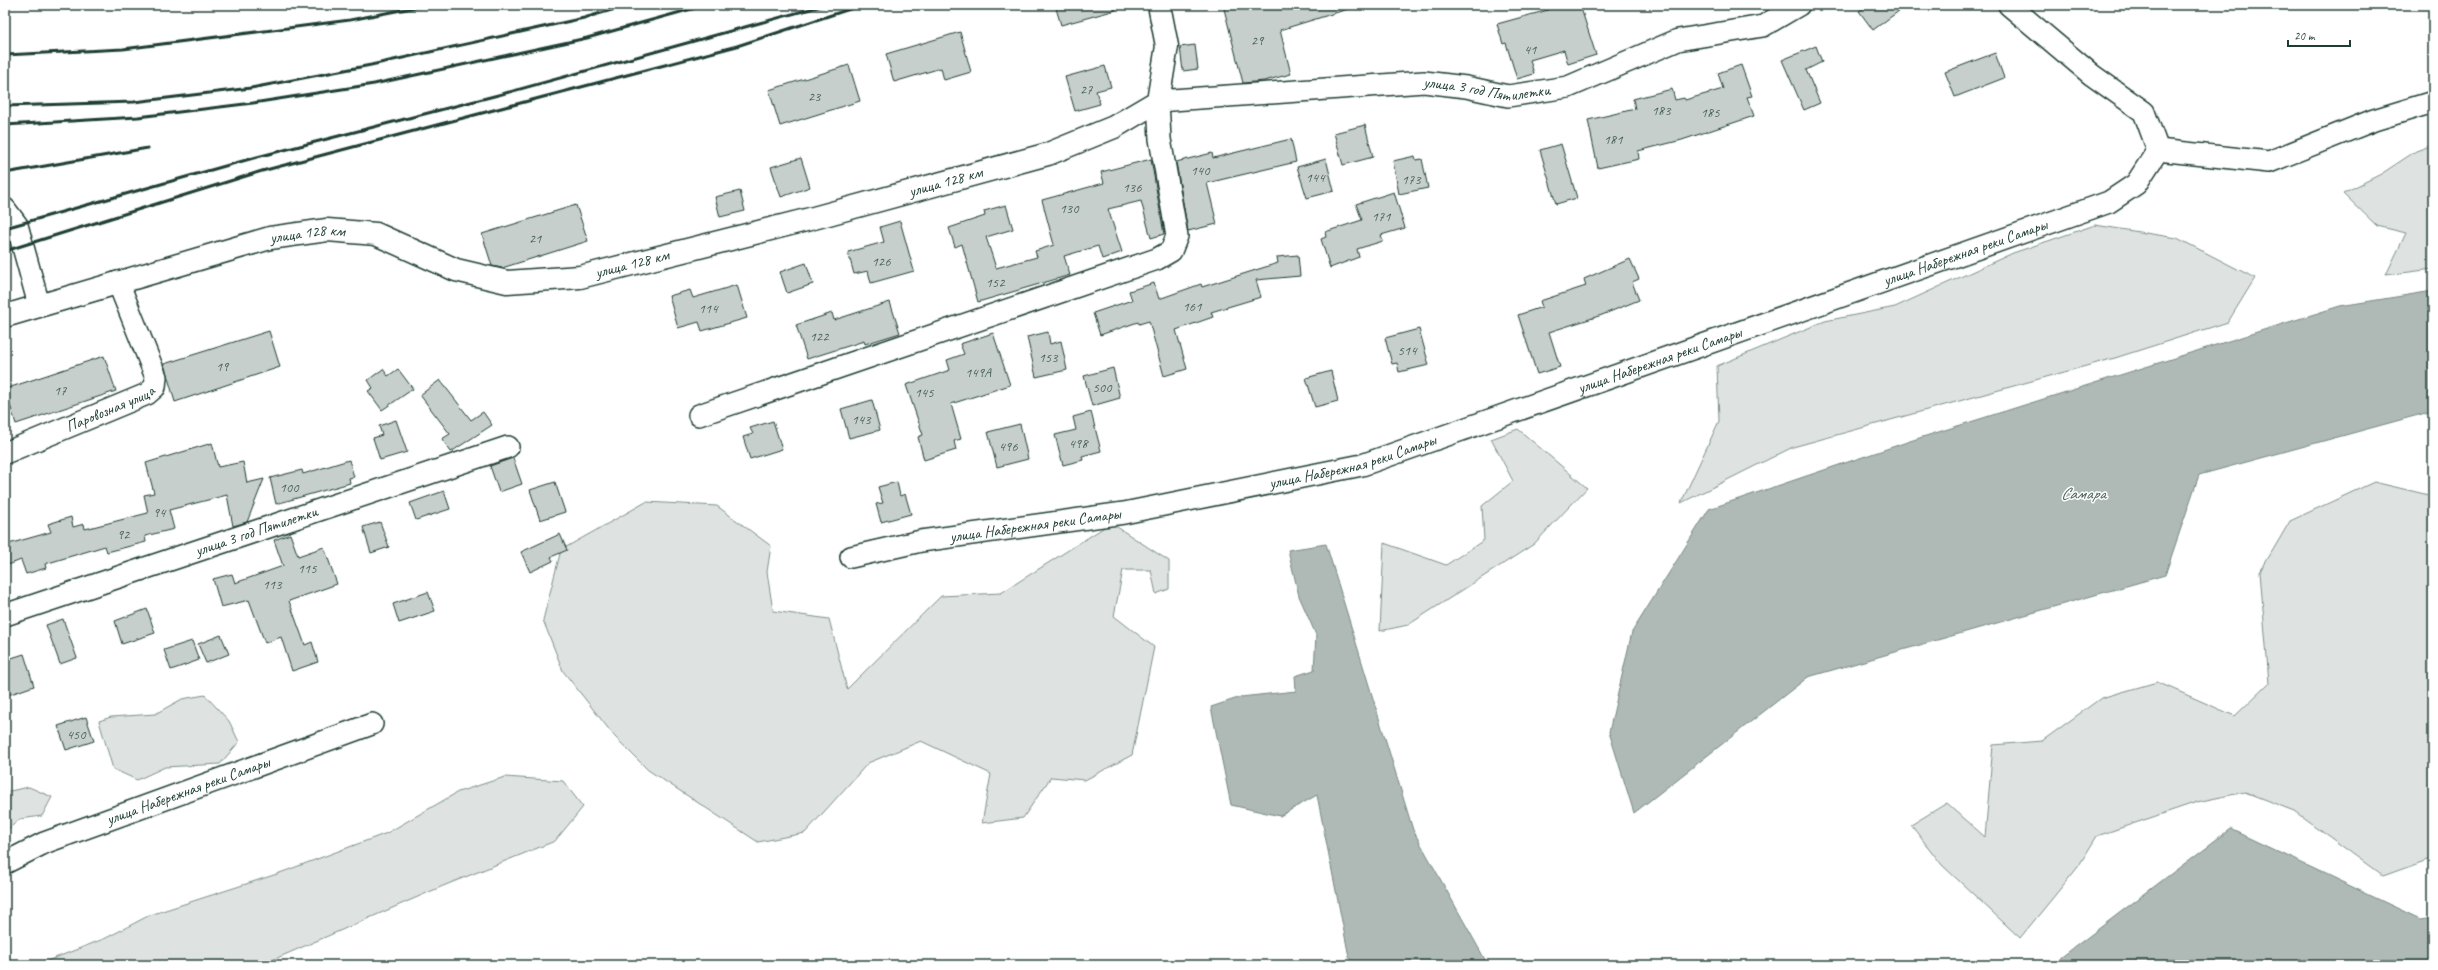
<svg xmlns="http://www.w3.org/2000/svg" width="2438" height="970" font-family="Caveat,sans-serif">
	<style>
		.green { fill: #dee3e2; stroke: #7e908b }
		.water { fill: #afbab7; stroke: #758883 }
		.building { fill: #c7cfcc; stroke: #1f3d34 }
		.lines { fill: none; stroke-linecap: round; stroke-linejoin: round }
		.minor-casing { stroke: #1f3d34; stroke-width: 24 }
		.tertiary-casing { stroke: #1f3d34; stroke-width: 25 }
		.minor { stroke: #fff; stroke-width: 21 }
		.tertiary { stroke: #fff; stroke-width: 22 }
		.rail { stroke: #1f3d34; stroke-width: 3 }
		.labels { text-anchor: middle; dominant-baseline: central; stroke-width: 3; stroke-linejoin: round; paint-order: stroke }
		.number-label { font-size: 14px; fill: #49625a }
		.street-label { font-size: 16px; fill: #1f3d34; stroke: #fff }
		.water-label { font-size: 17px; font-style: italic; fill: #4a625b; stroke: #fff }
	</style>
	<rect width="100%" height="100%" fill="#fff"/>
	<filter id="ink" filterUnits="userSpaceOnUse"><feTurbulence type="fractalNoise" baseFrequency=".025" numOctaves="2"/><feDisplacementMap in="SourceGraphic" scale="8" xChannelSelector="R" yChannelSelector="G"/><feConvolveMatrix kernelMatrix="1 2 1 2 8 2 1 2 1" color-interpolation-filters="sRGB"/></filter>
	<g filter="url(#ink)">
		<path class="green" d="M 2433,145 L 2433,269 L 2386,275 L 2406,233 L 2377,226 L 2343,193 L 2381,174 L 2416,151 Z
			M 2095,225 L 2177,238 L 2255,278 L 2228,322 L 2115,358 L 1793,447 L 1681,503 L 1719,421 L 1717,366 L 1825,321 L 1895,307 L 2013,253 Z
			M 1518,429 L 1587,488 L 1534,544 L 1408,625 L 1380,631 L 1384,543 L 1446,565 L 1484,540 L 1482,506 L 1513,481 L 1491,439 Z
			M 2374,482 L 2433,496 L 2433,858 L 2383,876 L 2294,811 L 2245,792 L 2197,802 L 2097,836 L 2078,867 L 2020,938 L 1942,865 L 1911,825 L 1947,803 L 1985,837 L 1993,745 L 2042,741 L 2101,698 L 2157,682 L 2235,716 L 2269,683 L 2260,572 L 2290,521 Z
			M 646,502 L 717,506 L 771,546 L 767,572 L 773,611 L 829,619 L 847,689 L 941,596 L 1001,593 L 1111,523 L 1169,561 L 1169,589 L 1156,594 L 1151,570 L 1123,570 L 1114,616 L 1154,647 L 1132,755 L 1085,780 L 1051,777 L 1023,818 L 982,823 L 991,774 L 921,741 L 868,763 L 805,833 L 758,842 L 648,770 L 615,737 L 563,671 L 543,620 L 561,550 Z
			M 205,695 L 229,721 L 239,742 L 220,764 L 165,767 L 137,780 L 113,769 L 99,721 L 111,717 L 155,714 L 182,699 Z
			M 505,777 L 563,781 L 583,807 L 555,841 L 443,886 L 261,965 L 37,965 L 106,938 L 150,915 L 277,874 L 387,833 L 458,792 Z
			M 29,787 L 52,797 L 42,816 L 20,819 L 5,832 L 5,792 Z"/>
		<path class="water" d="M 2433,291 L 2433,411 L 2199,475 L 2165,575 L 1808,677 L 1634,813 L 1609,732 L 1632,632 L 1709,509 L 1913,440 L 2340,306 Z
			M 1326,544 L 1413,830 L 1488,965 L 1354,965 L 1349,957 L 1317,795 L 1280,816 L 1231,805 L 1211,707 L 1241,697 L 1296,691 L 1295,676 L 1314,670 L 1316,635 L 1299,596 L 1288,550 Z
			M 2230,829 L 2420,919 L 2433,917 L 2433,965 L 2051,965 Z"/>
		<path class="building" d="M 1055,5 L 1115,5 L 1116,10 L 1061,25 Z
			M 1223,5 L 1347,5 L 1348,9 L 1280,30 L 1291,74 L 1264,81 L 1243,83 Z
			M 1547,5 L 1580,5 L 1596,55 L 1568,64 L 1564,50 L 1530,60 L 1534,74 L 1517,79 L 1506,43 L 1503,44 L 1497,24 L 1548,10 Z
			M 1869,5 L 1907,5 L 1873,30 L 1859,11 Z
			M 960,32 L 971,72 L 944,80 L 941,68 L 894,82 L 886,54 Z
			M 1195,45 L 1198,69 L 1183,71 L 1180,47 Z
			M 1816,46 L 1822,62 L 1806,70 L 1820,103 L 1804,110 L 1782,60 Z
			M 1995,53 L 2004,78 L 1955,97 L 1945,72 Z
			M 849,65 L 860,101 L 780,126 L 769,90 Z
			M 1741,65 L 1752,96 L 1747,97 L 1754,116 L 1682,140 L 1638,151 L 1639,159 L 1598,168 L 1588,120 L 1635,109 L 1633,99 L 1672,89 L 1675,100 L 1684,98 L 1685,100 L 1723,89 L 1718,73 Z
			M 1105,66 L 1111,87 L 1096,91 L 1100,104 L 1075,111 L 1065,77 Z
			M 1365,125 L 1373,157 L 1343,165 L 1334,133 Z
			M 1291,139 L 1296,162 L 1207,183 L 1217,224 L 1188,231 L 1176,162 L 1212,153 L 1213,158 Z
			M 1561,144 L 1577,198 L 1556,204 L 1540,150 Z
			M 1415,156 L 1416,160 L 1422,159 L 1428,188 L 1399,194 L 1393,161 Z
			M 801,158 L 810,187 L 781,197 L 771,167 Z
			M 1151,159 L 1164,234 L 1151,238 L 1141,201 L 1108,209 L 1122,252 L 1102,259 L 1098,246 L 1064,256 L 1070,275 L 978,302 L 962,244 L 955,247 L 949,228 L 985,216 L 984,211 L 1006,205 L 1013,229 L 986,237 L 996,268 L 1037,257 L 1035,251 L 1054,245 L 1042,200 L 1104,183 L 1101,172 Z
			M 1326,159 L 1334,191 L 1307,198 L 1297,167 Z
			M 740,191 L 745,211 L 720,217 L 715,197 Z
			M 1394,192 L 1405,228 L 1381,235 L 1383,241 L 1357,249 L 1359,257 L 1330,268 L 1321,239 L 1326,237 L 1325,232 L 1362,220 L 1356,204 Z
			M 576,205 L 588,241 L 502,268 L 492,266 L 482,234 Z
			M 900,221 L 914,271 L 871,283 L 868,271 L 854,274 L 848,252 L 884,242 L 880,227 Z
			M 1298,255 L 1300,276 L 1256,280 L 1261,297 L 1211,312 L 1213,317 L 1176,330 L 1187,369 L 1164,376 L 1149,321 L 1139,324 L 1138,322 L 1100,335 L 1093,313 L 1132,300 L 1129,291 L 1154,283 L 1159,299 L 1201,284 L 1202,287 L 1278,263 L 1277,257 Z
			M 1630,259 L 1639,279 L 1632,282 L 1639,300 L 1602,315 L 1549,332 L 1560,367 L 1537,374 L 1518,315 L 1542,307 L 1540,301 L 1586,286 L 1584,279 Z
			M 806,263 L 813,284 L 787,293 L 780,272 Z
			M 737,285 L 747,318 L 702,331 L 699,322 L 678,328 L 669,296 L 690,290 L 693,298 Z
			M 890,302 L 900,333 L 865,344 L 864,341 L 807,359 L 796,325 L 832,313 L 834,320 Z
			M 1419,329 L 1429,365 L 1399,372 L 1397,363 L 1392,364 L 1385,338 Z
			M 269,331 L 280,367 L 175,402 L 164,364 Z
			M 1048,332 L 1050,344 L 1061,341 L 1067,370 L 1036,377 L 1027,337 Z
			M 993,333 L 1010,385 L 951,404 L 961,439 L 954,441 L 956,450 L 924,460 L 918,437 L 923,435 L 906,385 L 950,370 L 947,360 L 964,354 L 960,344 Z
			M 104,356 L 116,391 L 16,424 L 5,389 Z
			M 1113,368 L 1120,398 L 1092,406 L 1084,376 Z
			M 383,369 L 388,376 L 398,369 L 413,389 L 382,410 L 368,391 L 373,388 L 368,380 Z
			M 1331,371 L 1338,401 L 1315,407 L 1306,378 Z
			M 440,380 L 471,420 L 483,412 L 492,425 L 451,452 L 442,439 L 450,434 L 420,395 Z
			M 872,400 L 880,430 L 849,438 L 841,409 Z
			M 1091,412 L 1101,451 L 1082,456 L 1083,460 L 1063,465 L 1055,435 L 1076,430 L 1073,417 Z
			M 396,420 L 407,452 L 380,460 L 373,438 L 382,435 L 379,426 Z
			M 773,421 L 782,449 L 750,459 L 743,437 L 753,434 L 750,428 Z
			M 1020,424 L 1028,459 L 997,467 L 988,432 Z
			M 212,443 L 218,467 L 243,462 L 247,483 L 264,479 L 247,522 L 233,526 L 227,495 L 169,510 L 174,529 L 145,536 L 146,542 L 107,552 L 105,546 L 45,564 L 46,568 L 26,574 L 21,560 L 8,565 L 5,545 L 51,532 L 48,524 L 71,517 L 73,527 L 84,524 L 85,529 L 148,513 L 144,495 L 154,493 L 146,463 Z
			M 513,458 L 522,484 L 499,492 L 490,466 Z
			M 349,460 L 354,477 L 349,478 L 350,483 L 276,504 L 270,478 L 302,470 L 303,474 Z
			M 555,482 L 565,512 L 540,520 L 530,490 Z
			M 897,482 L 900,496 L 905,494 L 911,514 L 881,522 L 876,504 L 883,503 L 878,487 Z
			M 444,491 L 450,509 L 416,520 L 410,503 Z
			M 380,522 L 389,547 L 371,553 L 363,527 Z
			M 290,534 L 298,556 L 324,547 L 337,584 L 289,601 L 305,645 L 312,642 L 318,662 L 292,671 L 281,637 L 265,643 L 249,600 L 221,607 L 213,579 L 232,574 L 235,583 L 283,566 L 274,540 Z
			M 560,534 L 567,550 L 551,557 L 553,561 L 530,572 L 521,552 Z
			M 428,592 L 435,611 L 399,623 L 393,604 Z
			M 147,609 L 155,633 L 122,644 L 115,621 Z
			M 63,619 L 77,658 L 60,664 L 46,625 Z
			M 221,635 L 229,654 L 206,663 L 198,644 Z
			M 192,641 L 199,660 L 171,670 L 164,650 Z
			M 24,654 L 34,686 L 5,696 L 5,660 Z
			M 86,717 L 94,741 L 66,750 L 58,726 Z"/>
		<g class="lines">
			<defs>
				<g id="minor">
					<path d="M 2009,5 L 2092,75 L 2144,112 L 2158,150"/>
					<path d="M 5,209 L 17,225 L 39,305"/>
					<path id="s1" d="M 699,415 L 1157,259 L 1171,251 L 1177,236 L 1160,139 L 1158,101 L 1424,82 L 1466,87 L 1508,96 L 1568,87 L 1678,40 L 1763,26 L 1799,5"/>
					<path id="s2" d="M 5,453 L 147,394 L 155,387 L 156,377 L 118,282"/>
					<path id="s3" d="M 851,557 L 921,541 L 1124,513 L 1362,465 L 2109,202 L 2136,184 L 2158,150 L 2269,162 L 2374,120 L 2433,102"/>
					<path id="s4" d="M 5,615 L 508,447"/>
					<path id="s5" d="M 5,863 L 44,843 L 372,724"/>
				</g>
				<g id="tertiary">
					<path id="s6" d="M 5,316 L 270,238 L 327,230 L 376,234 L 456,270 L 507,282 L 580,277 L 810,219 L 1048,154 L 1114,127 L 1158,101 L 1167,46 L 1159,5"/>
				</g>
			</defs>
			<use href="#minor" class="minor-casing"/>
			<use href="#tertiary" class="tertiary-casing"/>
			<use href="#minor" class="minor"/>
			<use href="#tertiary" class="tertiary"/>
			<path class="rail" d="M 5,55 L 123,49 L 350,20 L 427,5
				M 5,106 L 134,102 L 251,88 L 371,65 L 584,18 L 629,5
				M 5,125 L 138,117 L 253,103 L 374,84 L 587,38 L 706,5
				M 5,173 L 148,148
				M 5,228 L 257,157 L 502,94 L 825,5
				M 5,251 L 262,171 L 737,46 L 862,5"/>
		</g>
	</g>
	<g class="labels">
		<g class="number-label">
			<text x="1257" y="40">29</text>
			<text x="1530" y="49">41</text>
			<text x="1086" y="89">27</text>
			<text x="814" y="96">23</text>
			<text x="1661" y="110">183</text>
			<text x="1710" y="112">185</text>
			<text x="1613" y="139">181</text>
			<text x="1200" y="170">140</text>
			<text x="1315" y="177">144</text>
			<text x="1411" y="179">173</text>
			<text x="1132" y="187">136</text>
			<text x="1069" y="208">130</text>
			<text x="1381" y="216">171</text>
			<text x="535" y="238">21</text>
			<text x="881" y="261">126</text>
			<text x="995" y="282">152</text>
			<text x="1192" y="306">161</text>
			<text x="708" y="308">114</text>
			<text x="819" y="336">122</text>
			<text x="1407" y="350">514</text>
			<text x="1048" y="357">153</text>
			<text x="222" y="366">19</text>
			<text x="978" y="372">149А</text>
			<text x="1102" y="387">500</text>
			<text x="60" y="390">17</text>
			<text x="924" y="392">145</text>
			<text x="861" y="419">143</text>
			<text x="1078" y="443">498</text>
			<text x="1008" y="446">496</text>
			<text x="289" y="487">100</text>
			<text x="159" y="512">94</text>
			<text x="123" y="534">92</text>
			<text x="307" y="568">115</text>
			<text x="272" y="584">113</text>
			<text x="76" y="734">450</text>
		</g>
		<g class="street-label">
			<text stroke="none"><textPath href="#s1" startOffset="983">улица 3 год Пятилетки</textPath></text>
			<text stroke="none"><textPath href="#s6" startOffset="974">улица 128 км</textPath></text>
			<text stroke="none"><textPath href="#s6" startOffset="314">улица 128 км</textPath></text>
			<text stroke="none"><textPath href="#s3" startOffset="1159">улица Набережная реки Самары</textPath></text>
			<text stroke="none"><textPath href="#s6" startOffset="650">улица 128 км</textPath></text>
			<text stroke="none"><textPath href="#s3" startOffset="835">улица Набережная реки Самары</textPath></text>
			<text stroke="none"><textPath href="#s2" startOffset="114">Паровозная улица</textPath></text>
			<text stroke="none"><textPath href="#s3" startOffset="511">улица Набережная реки Самары</textPath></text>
			<text stroke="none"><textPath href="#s3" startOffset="187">улица Набережная реки Самары</textPath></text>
			<text stroke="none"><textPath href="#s4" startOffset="265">улица 3 год Пятилетки</textPath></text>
			<text stroke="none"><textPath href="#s5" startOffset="197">улица Набережная реки Самары</textPath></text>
		</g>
		<g class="water-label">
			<text x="2083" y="493">Самара</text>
		</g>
	</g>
	<rect width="2438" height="970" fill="none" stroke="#fff" stroke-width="20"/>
	<rect x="10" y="10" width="2418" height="950" fill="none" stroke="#1f3d34" stroke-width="1.5" filter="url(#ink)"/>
	<path d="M2288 40v6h62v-6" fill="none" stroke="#1f3d34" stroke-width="2"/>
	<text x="2294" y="40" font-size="12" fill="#1f3d34" stroke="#ffffff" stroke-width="3" paint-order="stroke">20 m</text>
</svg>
